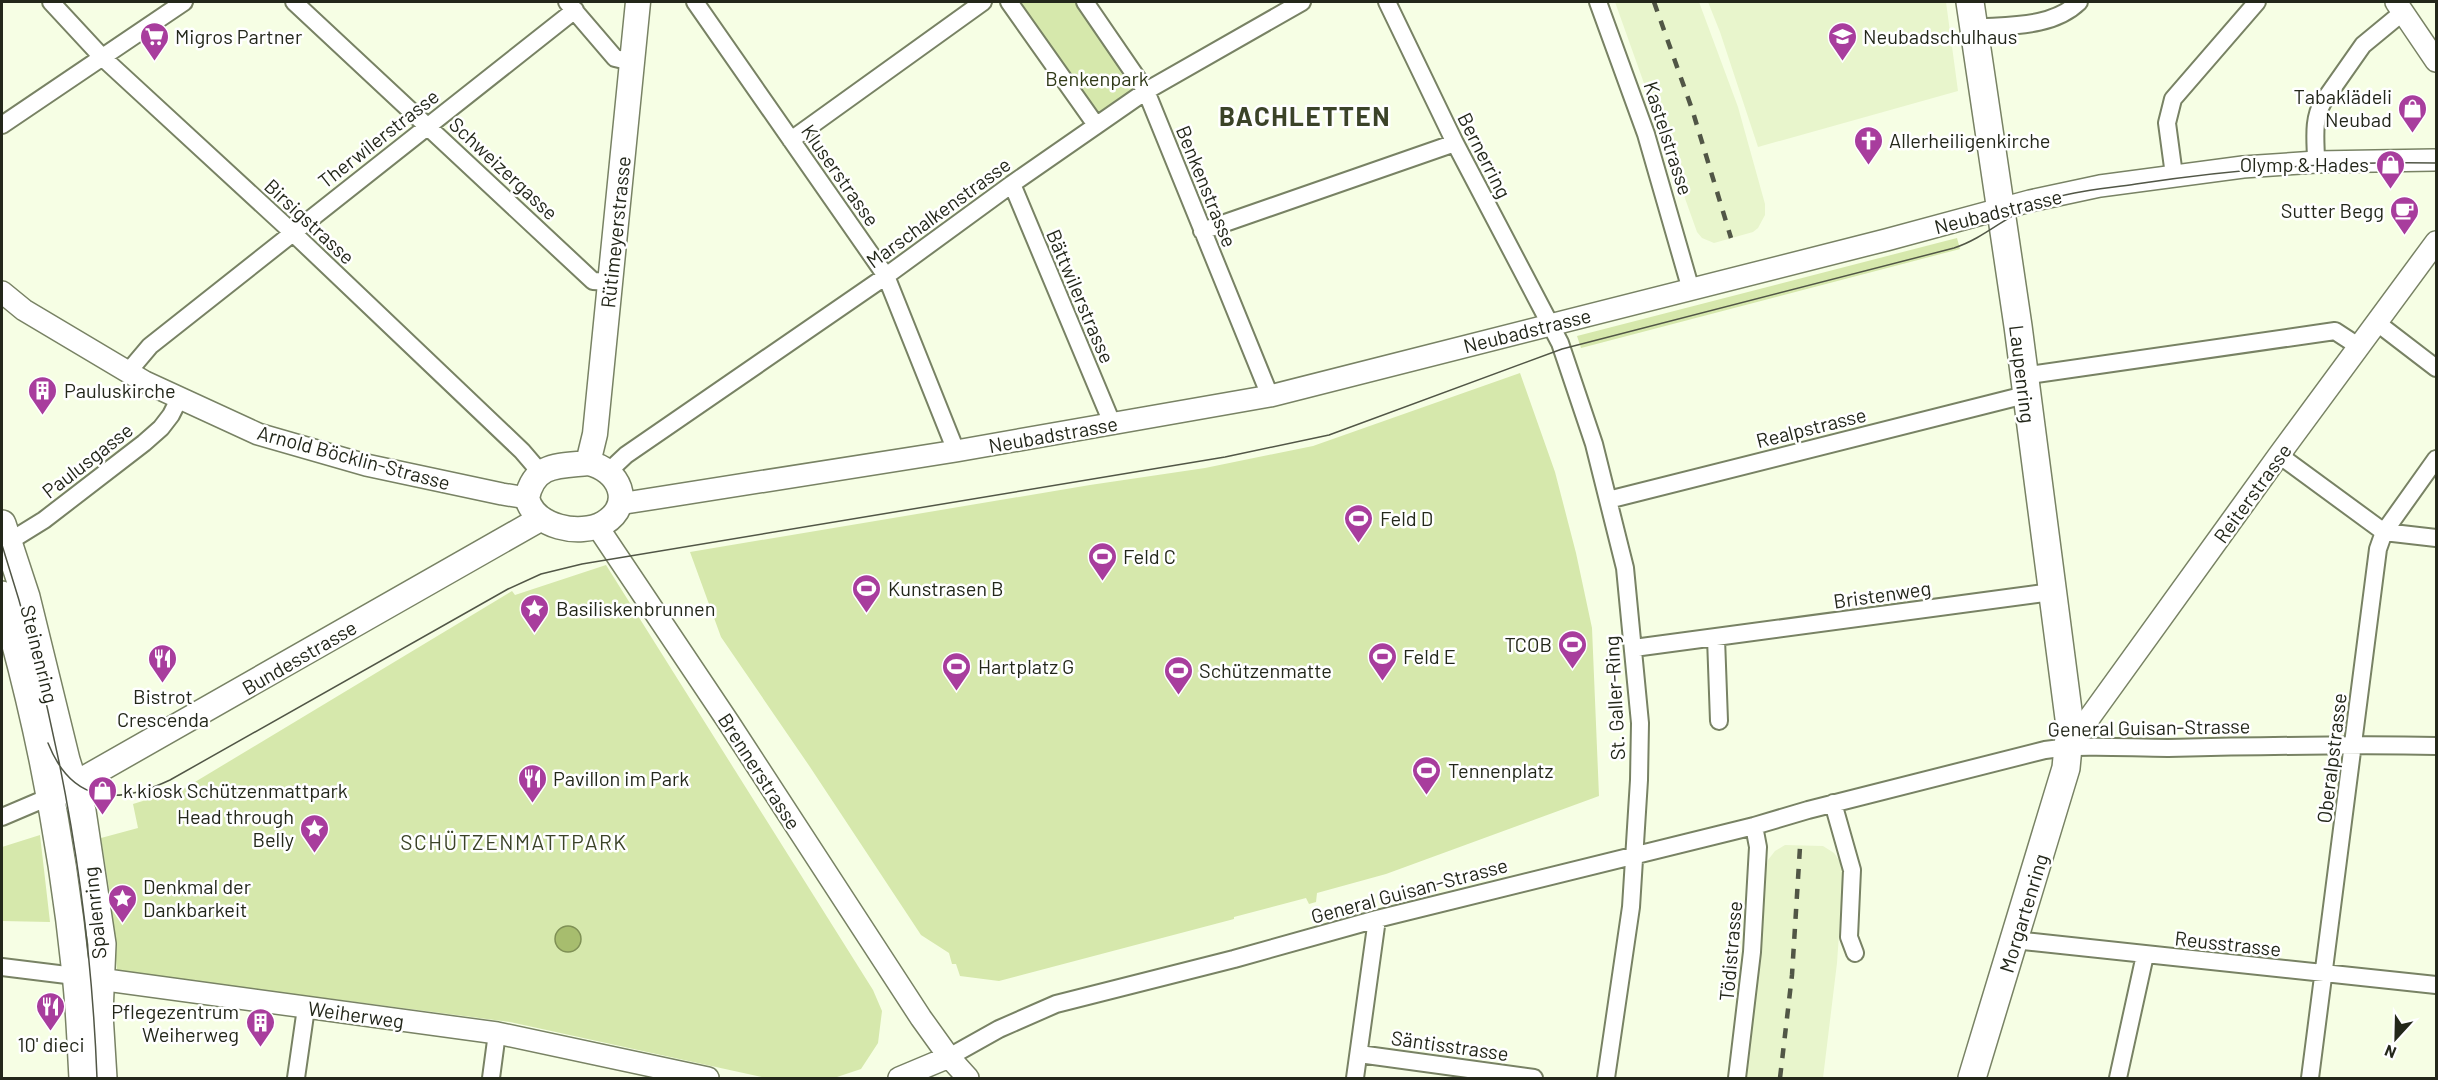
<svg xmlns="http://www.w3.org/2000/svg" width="2438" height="1080" font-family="Barlow,sans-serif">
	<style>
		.built { fill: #e8f5cc }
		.green { fill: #d6e8ac }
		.water { fill: #a7bd6e; stroke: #7f9055; stroke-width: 1.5 }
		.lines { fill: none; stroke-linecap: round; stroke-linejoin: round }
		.minor-casing { stroke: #788264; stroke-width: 20 }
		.tertiary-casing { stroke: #788264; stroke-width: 24 }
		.secondary-casing { stroke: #788264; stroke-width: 27 }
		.primary-casing { stroke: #788264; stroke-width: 30 }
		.minor { stroke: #fff; stroke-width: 16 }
		.tertiary { stroke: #fff; stroke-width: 21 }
		.secondary { stroke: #fff; stroke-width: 24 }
		.primary { stroke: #fff; stroke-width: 27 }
		.tram { stroke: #515646; stroke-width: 1.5 }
		.rail { stroke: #515646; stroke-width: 4.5; stroke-dasharray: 10 10; stroke-linecap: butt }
		.labels { text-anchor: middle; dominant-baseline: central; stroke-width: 5; stroke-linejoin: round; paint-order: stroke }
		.poi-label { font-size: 20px; fill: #23271a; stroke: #fff; text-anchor: start }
		.park-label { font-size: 20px; fill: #2f3917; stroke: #fff }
		.street-label { font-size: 20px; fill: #23271a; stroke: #fff }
		.neighbourhood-label { font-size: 21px; letter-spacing: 1.5px; fill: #3b4328; stroke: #fff }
		.district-label { font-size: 26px; font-weight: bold; letter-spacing: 1.5px; fill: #3b4328; stroke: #fff }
	</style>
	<rect width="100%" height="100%" fill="#f6fee4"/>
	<path class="built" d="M 1615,2 L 1699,2 L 1738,107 L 1765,204 L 1765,215 L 1758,228 L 1753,232 L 1714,243 L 1702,238 L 1697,232 Z
		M 1708,2 L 1946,2 L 1958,91 L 1758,147 L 1720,32 Z
		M 1785,845 L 1823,846 L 1834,853 L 1841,863 L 1843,876 L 1837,963 L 1823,1078 L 1747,1078 L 1759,965 L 1765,872 L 1768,860 L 1775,851 Z"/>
	<path class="green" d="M 1003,2 L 1083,2 L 1144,88 L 1090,125 Z
		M 1957,238 L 1960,249 L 1581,348 L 1577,336 Z
		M 1520,373 L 1555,472 L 1576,553 L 1592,628 L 1599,796 L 1386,874 L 1317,893 L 1316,902 L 1309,904 L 1306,898 L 1234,917 L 1234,919 L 999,981 L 960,976 L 956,964 L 952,964 L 949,953 L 921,935 L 810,767 L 721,637 L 690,552 L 1090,485 L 1205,468 L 1313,446 Z
		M 606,565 L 873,990 L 882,1011 L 878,1043 L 861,1069 L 834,1078 L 766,1078 L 510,1022 L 117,971 L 111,901 L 101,838 L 138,828 L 133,804 L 185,788 L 512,591 L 515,595 Z
		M 40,835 L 50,922 L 2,921 L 2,847 Z"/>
	<path class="water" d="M555 939a13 13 0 1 1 26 0a13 13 0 1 1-26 0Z"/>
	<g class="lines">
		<defs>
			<path id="minor" d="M 51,2 L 102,57 L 292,232 L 522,451 L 540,472
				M 294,2 L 593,281 L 611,282
				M 567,2 L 615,58 L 632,62
				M 695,2 L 886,276 L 956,451
				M 1009,2 L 1096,125
				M 1085,2 L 1146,91 L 1270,396
				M 1387,2 L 1455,143 L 1560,343 L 1594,444 L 1625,568 L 1640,723 L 1639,780 L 1631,907 L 1606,1078
				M 1598,2 L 1646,134 L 1691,290
				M 1974,28 C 2009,25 2052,28 2079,2
				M 2,125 L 184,2
				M 791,140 L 983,2
				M 2316,162 C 2316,142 2312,120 2323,102 L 2363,45 L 2403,12
				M 2174,175 L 2167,123 L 2173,99 L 2257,2
				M 1012,184 L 1112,423
				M 1202,231 L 1455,143
				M 2376,322 L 2436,368
				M 128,372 L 150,346 L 575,10
				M 2023,376 L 2335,331 L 2358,346
				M 2279,455 L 2384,532 L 2436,538
				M 609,471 L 626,455 L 886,276 L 1012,184 L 1146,91 L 1302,2
				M 1608,500 L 2025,395
				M 2,546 L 44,520 L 144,443 L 161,428 L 171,415 L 179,399
				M 1716,638 L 1719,721
				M 1634,648 L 2052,592
				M 1833,803 L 1852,870 L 1849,937 L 1855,953
				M 2,817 L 49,797
				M 2014,940 L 2436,985
				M 2,967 L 83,977
				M 1359,1054 L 1534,1078
				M 949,1057 L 999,1029 L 1056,1004 L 1234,959 L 1377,919 L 1754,826 L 1808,810 L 2045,750 C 2086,744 2127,748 2168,748 C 2257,746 2347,744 2436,746
				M 296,1078 L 306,1008
				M 491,1078 L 497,1033
				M 1355,1078 L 1377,919
				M 1737,1078 L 1752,952 L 1758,847 L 1754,826
				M 2118,1078 L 2145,955
				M 2310,1078 L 2378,549 L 2384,532 L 2436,459"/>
			<path id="tertiary" d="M 2396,2 L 2436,61
				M 2,292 L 24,310 L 145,382 L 258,434 L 366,465 L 502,494 L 527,498
				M 619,504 L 956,451 L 1270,396 L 1886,240 L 2030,201 L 2100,186 L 2243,167 L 2316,162 L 2434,160
				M 597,526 L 729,723 L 921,1018 L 949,1057 L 968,1078
				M 2069,746 L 2279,455 L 2436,242
				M 99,979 L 497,1033 L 708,1078
				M 899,1078 L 949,1057"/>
			<path id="secondary" d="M 588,463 L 595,434 L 638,2
				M 588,463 C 619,469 635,504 604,523 C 580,537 534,527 527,498 C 534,463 559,466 588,463 Z
				M 57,794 L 540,519"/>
			<path id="primary" d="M 1970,2 L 2018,326 L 2070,726 L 2066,768 L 1972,1078
				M 2,524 L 26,597 L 66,760 L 82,811 L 102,944 L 99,1014 L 103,1078
				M 2,595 C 38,718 63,847 76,974 C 80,1009 81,1044 83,1078"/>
		</defs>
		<use href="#minor" class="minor-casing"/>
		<use href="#tertiary" class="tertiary-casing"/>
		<use href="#secondary" class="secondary-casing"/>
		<use href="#primary" class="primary-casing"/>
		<use href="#minor" class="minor"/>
		<use href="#tertiary" class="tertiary"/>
		<use href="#secondary" class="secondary"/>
		<use href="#primary" class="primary"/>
		<path class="tram" d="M 2,545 C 58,718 90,897 97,1078
			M 48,743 C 72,804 117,805 170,780 L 508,589 L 541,574 L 582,564 L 1225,457 L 1329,435 L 1562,349 L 1954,248 C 1985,238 2008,214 2038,203 C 2069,191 2104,189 2136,184 C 2236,169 2336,161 2436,163"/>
		<path class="rail" d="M 1654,2 L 1692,109 L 1731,238
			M 1780,1078 L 1792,975 L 1800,847"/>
	</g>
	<defs>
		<symbol id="supermarket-pin" viewBox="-11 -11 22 30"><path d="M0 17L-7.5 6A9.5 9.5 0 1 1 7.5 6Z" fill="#a83d9d" stroke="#fff"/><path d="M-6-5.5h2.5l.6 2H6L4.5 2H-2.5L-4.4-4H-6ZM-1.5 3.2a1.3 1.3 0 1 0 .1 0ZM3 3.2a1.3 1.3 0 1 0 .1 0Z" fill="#fff"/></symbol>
		<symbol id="school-pin" viewBox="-11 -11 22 30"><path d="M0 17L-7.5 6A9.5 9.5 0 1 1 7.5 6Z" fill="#a83d9d" stroke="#fff"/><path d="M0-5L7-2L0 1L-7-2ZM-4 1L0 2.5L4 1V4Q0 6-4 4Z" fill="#fff"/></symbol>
		<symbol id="shop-pin" viewBox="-11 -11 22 30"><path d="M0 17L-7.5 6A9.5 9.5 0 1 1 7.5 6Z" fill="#a83d9d" stroke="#fff"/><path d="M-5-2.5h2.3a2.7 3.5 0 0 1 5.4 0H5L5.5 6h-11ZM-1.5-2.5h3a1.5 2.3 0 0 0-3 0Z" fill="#fff"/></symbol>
		<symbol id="church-pin" viewBox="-11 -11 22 30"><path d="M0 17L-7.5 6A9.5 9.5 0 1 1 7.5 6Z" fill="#a83d9d" stroke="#fff"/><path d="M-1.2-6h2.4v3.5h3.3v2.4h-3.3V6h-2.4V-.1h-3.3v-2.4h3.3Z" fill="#fff"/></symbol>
		<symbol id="cafe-pin" viewBox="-11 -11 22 30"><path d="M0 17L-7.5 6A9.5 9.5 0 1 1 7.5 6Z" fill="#a83d9d" stroke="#fff"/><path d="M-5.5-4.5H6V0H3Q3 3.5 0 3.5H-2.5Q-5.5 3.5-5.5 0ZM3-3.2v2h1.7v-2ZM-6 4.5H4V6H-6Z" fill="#fff"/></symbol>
		<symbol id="building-pin" viewBox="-11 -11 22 30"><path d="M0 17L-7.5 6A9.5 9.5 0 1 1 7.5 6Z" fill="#a83d9d" stroke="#fff"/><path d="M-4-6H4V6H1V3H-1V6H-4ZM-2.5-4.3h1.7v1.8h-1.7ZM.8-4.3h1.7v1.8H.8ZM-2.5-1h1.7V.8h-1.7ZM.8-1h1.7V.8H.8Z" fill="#fff"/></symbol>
		<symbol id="stadium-pin" viewBox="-11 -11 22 30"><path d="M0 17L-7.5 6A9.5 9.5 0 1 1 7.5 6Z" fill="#a83d9d" stroke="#fff"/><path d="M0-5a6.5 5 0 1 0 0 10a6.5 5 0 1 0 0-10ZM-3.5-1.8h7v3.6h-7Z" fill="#fff"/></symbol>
		<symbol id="sight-pin" viewBox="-11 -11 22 30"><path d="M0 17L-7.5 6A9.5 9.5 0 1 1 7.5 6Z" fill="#a83d9d" stroke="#fff"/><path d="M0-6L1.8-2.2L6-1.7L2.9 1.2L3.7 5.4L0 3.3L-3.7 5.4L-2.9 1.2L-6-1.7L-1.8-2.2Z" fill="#fff"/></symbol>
		<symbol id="restaurant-pin" viewBox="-11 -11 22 30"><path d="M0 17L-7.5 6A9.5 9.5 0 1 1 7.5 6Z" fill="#a83d9d" stroke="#fff"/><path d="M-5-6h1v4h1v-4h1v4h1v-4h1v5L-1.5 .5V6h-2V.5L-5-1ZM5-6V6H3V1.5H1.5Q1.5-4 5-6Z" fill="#fff"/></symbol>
	</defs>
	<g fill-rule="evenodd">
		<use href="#supermarket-pin" x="138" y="20" width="33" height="45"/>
		<use href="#school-pin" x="1826" y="20" width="33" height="45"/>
		<use href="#shop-pin" x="2396" y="92" width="33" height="45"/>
		<use href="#church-pin" x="1852" y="124" width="33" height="45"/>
		<use href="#shop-pin" x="2374" y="148" width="33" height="45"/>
		<use href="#cafe-pin" x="2388" y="194" width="33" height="45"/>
		<use href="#building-pin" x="26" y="374" width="33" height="45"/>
		<use href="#stadium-pin" x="1342" y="502" width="33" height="45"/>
		<use href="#stadium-pin" x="1086" y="540" width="33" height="45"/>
		<use href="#stadium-pin" x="850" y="572" width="33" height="45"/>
		<use href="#sight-pin" x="518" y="592" width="33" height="45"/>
		<use href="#stadium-pin" x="1556" y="628" width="33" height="45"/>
		<use href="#stadium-pin" x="1366" y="640" width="33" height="45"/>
		<use href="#restaurant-pin" x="146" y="642" width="33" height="45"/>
		<use href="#stadium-pin" x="940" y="650" width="33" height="45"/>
		<use href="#stadium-pin" x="1162" y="654" width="33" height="45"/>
		<use href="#stadium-pin" x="1410" y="754" width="33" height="45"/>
		<use href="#restaurant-pin" x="516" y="762" width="33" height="45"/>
		<use href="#shop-pin" x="86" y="774" width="33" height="45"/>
		<use href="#sight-pin" x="298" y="812" width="33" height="45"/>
		<use href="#sight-pin" x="106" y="882" width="33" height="45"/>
		<use href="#restaurant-pin" x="34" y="990" width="33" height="45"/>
		<use href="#building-pin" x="244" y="1006" width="33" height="45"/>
	</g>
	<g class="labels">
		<g class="poi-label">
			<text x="175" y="36">Migros Partner</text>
			<text x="1863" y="36">Neubadschulhaus</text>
			<text x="2392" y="96" text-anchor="end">Tabaklädeli<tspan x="2392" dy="23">Neubad</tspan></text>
			<text x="1889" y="140">Allerheiligenkirche</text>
			<text x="2369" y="164" text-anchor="end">Olymp &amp; Hades</text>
			<text x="2384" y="210" text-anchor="end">Sutter Begg</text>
			<text x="64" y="390">Pauluskirche</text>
			<text x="1380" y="518">Feld D</text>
			<text x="1123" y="556">Feld C</text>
			<text x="888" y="588">Kunstrasen B</text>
			<text x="556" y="608">Basiliskenbrunnen</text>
			<text x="1552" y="644" text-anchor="end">TCOB</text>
			<text x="1403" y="656">Feld E</text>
			<text x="978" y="666">Hartplatz G</text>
			<text x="1199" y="670">Schützenmatte</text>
			<text x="163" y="696" text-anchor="middle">Bistrot<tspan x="163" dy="23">Crescenda</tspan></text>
			<text x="1448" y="770">Tennenplatz</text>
			<text x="553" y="778">Pavillon im Park</text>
			<text x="123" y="790">k kiosk Schützenmattpark</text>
			<text x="294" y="816" text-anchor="end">Head through<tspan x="294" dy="23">Belly</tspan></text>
			<text x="143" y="886">Denkmal der<tspan x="143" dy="23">Dankbarkeit</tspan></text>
			<text x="239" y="1011" text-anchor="end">Pflegezentrum<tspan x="239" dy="23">Weiherweg</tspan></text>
			<text x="51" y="1044" text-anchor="middle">10' dieci</text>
		</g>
		<g class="park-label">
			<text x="1097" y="78">Benkenpark</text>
		</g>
		<g class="street-label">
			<text transform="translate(378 138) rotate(-38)">Therwilerstrasse</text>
			<text transform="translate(1669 138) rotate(72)">Kastelstrasse</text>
			<text transform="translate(1485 155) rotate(63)">Bernerring</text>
			<text transform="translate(504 168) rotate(43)">Schweizergasse</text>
			<text transform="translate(841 175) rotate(55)">Kluserstrasse</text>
			<text transform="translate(1207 186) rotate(68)">Benkenstrasse</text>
			<text transform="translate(1998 211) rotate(-14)">Neubadstrasse</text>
			<text transform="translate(938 212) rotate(-36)">Marschalkenstrasse</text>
			<text transform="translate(310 221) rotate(43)">Birsigstrasse</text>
			<text transform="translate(615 232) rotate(-84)">Rütimeyerstrasse</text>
			<text transform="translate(1081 296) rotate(67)">Bättwilerstrasse</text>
			<text transform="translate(1527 330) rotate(-14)">Neubadstrasse</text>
			<text transform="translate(2023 374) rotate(83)">Laupenring</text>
			<text transform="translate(1811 427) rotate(-14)">Realpstrasse</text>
			<text transform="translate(1053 434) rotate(-10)">Neubadstrasse</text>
			<text transform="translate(354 457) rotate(15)">Arnold Böcklin-Strasse</text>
			<text transform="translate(87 460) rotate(-38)">Paulusgasse</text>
			<text transform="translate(2252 493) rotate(-54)">Reiterstrasse</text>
			<text transform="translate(1882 594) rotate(-8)">Bristenweg</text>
			<text transform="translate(40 654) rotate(76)">Steinenring</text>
			<text transform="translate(299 657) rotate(-30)">Bundesstrasse</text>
			<text transform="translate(1614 698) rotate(-93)">St. Galler-Ring</text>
			<text transform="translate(2149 727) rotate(-1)">General Guisan-Strasse</text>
			<text transform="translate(2331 758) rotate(-83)">Oberalpstrasse</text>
			<text transform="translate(760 771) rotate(57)">Brennerstrasse</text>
			<text transform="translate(1409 890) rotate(-15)">General Guisan-Strasse</text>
			<text transform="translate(94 913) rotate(-96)">Spalenring</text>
			<text transform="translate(2023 913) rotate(-73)">Morgartenring</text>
			<text transform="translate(2228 943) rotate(6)">Reusstrasse</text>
			<text transform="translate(1730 951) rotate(-85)">Tödistrasse</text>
			<text transform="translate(356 1014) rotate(8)">Weiherweg</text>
			<text transform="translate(1450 1045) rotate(8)">Säntisstrasse</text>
		</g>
		<g class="neighbourhood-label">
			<text x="514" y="841">SCHÜTZENMATTPARK</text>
		</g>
		<g class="district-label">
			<text x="1305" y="115">BACHLETTEN</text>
		</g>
	</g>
	<rect width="2438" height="1080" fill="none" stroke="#23271a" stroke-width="6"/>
	<g transform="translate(2396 1038) rotate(202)" stroke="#ffffff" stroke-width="4.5" paint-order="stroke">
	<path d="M0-4.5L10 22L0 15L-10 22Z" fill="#23271a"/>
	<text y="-9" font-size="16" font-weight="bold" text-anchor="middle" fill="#23271a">N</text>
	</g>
</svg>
